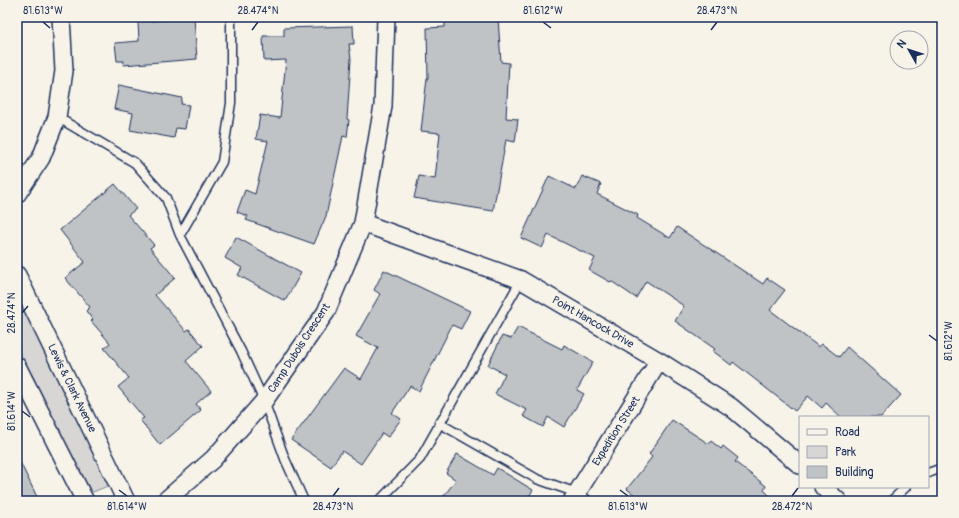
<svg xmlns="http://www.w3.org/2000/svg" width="959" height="518" font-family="Pangolin,sans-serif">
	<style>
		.green { fill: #d7d6d4; stroke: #798299 }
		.building { fill: #c0c3c5; stroke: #1b2f5e }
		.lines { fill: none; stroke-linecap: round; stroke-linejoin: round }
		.lane-casing { stroke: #1b2f5e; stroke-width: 11 }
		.street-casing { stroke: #1b2f5e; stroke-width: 20 }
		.lane { stroke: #f7f3e8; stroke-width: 8 }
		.street { stroke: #f7f3e8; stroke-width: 17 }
		.ticks { fill: none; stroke: #1b2f5e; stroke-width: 1.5 }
		.labels { text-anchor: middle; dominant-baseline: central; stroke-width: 4; stroke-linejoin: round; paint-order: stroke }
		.street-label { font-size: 11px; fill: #1b2f5e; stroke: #f7f3e8 }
		.neatline { fill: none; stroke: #1b2f5e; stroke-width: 1.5 }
		.ticks-label { font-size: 10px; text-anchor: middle; fill: #1b2f5e }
	</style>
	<rect width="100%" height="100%" fill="#f7f3e8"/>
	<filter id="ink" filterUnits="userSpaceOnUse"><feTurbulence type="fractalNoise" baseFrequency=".025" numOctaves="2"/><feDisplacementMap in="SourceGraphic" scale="8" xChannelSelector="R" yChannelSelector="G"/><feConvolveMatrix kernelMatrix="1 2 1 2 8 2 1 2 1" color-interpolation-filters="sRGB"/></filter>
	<g filter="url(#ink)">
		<path class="green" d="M 17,281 L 110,485 L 93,492 L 88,488 L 17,347 Z"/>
		<path class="building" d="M 445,17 L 498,18 L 501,62 L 509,63 L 506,118 L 518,119 L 515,142 L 506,140 L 493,211 L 414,198 L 419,176 L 435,179 L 440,133 L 421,131 L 427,78 L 428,78 L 427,28 L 445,27 Z
			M 194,18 L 197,59 L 123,65 L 124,61 L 117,61 L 115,43 L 139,41 L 138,22 Z
			M 353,26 L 354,44 L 349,44 L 351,59 L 347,119 L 349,120 L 347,137 L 343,136 L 326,216 L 314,244 L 246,220 L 248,216 L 237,212 L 245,190 L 255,194 L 268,141 L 256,139 L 260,115 L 280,118 L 286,60 L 264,61 L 263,36 L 284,36 L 284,28 Z
			M 119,85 L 182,98 L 181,104 L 189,105 L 185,129 L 176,128 L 174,138 L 130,130 L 133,113 L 114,109 Z
			M 549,176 L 576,189 L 582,176 L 601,184 L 597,194 L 638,215 L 637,218 L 670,238 L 677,227 L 763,284 L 767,278 L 785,290 L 770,310 L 819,347 L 822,344 L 839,357 L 847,347 L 901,395 L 881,417 L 841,417 L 826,403 L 822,408 L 808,396 L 795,411 L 733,362 L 731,365 L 713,351 L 715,349 L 675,321 L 684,306 L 646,281 L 636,298 L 611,281 L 610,282 L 589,270 L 595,258 L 548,235 L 542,248 L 521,238 Z
			M 115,184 L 136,209 L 128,215 L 154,245 L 150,248 L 175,278 L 155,295 L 186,331 L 189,329 L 203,346 L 186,361 L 211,391 L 196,404 L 201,410 L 160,445 L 140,420 L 144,418 L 118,387 L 129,378 L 104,348 L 110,343 L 91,321 L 93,320 L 86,311 L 90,307 L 65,278 L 85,262 L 60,230 Z
			M 236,237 L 301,273 L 285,301 L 238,275 L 242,268 L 225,258 Z
			M 384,270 L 470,311 L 461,329 L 452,325 L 419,391 L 410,386 L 392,413 L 401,419 L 388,437 L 382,433 L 361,464 L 342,451 L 331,467 L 291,440 L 344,368 L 361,379 L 378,348 L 356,336 L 380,294 L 374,290 Z
			M 518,327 L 562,349 L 564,345 L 593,362 L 577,390 L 584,394 L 564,427 L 548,417 L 543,427 L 523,416 L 527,410 L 495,394 L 505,374 L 488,365 L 502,336 L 511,339 Z
			M 672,420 L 709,444 L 711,441 L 721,449 L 723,446 L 738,458 L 735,462 L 766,486 L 764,490 L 775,501 L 643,501 L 627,489 L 652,457 L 649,454 Z
			M 457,454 L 493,475 L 497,468 L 533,490 L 526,501 L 440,501 L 456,480 L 446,473 Z
			M 17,456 L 39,501 L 17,501 Z"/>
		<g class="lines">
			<defs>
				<path id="lane" d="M 57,117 L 135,163 L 166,198 L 180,235 L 241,351 L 264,401 L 285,459 L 304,501
					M 180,235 L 222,162 L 231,103 L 231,17
					M 439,423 L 537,479 L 577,493 L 589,501
					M 928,473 L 942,468
					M 379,501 L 420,459 L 521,280
					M 891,501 L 906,487"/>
				<path id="street" d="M 17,194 L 41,158 L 57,117 L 64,71 L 61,17
					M 363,223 L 521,280 L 659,361 L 731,407 L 800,465
					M 17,275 L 126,501
					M 17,366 L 85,501
					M 823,487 L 838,501
					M 165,501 L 213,459 L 264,401 L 326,312 L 363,223 L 383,106 L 386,17
					M 572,501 L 659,361"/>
			</defs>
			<use href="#lane" class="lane-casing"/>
			<use href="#street" class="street-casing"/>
			<use href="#lane" class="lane"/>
			<use href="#street" class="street"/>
		</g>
	</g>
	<path class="ticks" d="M 43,22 L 50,28M 543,22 L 551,28M 252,30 L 258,22M 711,30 L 717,22M 22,313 L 28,306M 929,335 L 937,341M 22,411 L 30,417M 119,490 L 127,496M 620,490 L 628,496M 333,496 L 339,488M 792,496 L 798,488"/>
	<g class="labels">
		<g class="street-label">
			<text transform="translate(593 322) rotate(30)">Point Hancock Drive</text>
			<text transform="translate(299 348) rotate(-57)">Camp Dubois Crescent</text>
			<text transform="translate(72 388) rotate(64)">Lewis &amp; Clark Avenue</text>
			<text transform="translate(616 431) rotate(-58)">Expedition Street</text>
		</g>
	</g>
	<rect width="959" height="518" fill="none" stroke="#f7f3e8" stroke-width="44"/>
	<rect x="799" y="416" width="130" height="72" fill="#f7f3e8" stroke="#9fa5b1"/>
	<rect x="807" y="429" width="20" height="6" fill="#f7f3e8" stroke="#9fa5b1"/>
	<text x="835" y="436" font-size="12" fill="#1b2f5e">Road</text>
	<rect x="807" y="446" width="20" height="12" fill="#d7d6d4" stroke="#9fa5b1"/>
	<text x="835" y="456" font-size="12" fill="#1b2f5e">Park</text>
	<rect x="807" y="466" width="20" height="12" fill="#c0c3c5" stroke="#9fa5b1"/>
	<text x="835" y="476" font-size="12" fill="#1b2f5e">Building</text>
	<g transform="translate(909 50) rotate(309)"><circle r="19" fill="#f7f3e8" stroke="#9fa5b1"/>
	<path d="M0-3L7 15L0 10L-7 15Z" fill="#1b2f5e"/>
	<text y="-6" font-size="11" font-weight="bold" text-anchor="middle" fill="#1b2f5e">N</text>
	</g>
	<rect x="22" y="22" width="915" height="474" class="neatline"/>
	<g class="ticks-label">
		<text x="43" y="14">81.613°W</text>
		<text x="258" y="14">28.474°N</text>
		<text x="543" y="14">81.612°W</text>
		<text x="717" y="14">28.473°N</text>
		<text transform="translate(11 313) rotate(-90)" y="4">28.474°N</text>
		<text transform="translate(948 341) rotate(-90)" y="4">81.612°W</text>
		<text transform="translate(11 411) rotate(-90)" y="4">81.614°W</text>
		<text x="127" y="510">81.614°W</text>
		<text x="333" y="510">28.473°N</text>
		<text x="628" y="510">81.613°W</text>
		<text x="792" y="510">28.472°N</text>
	</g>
</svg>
